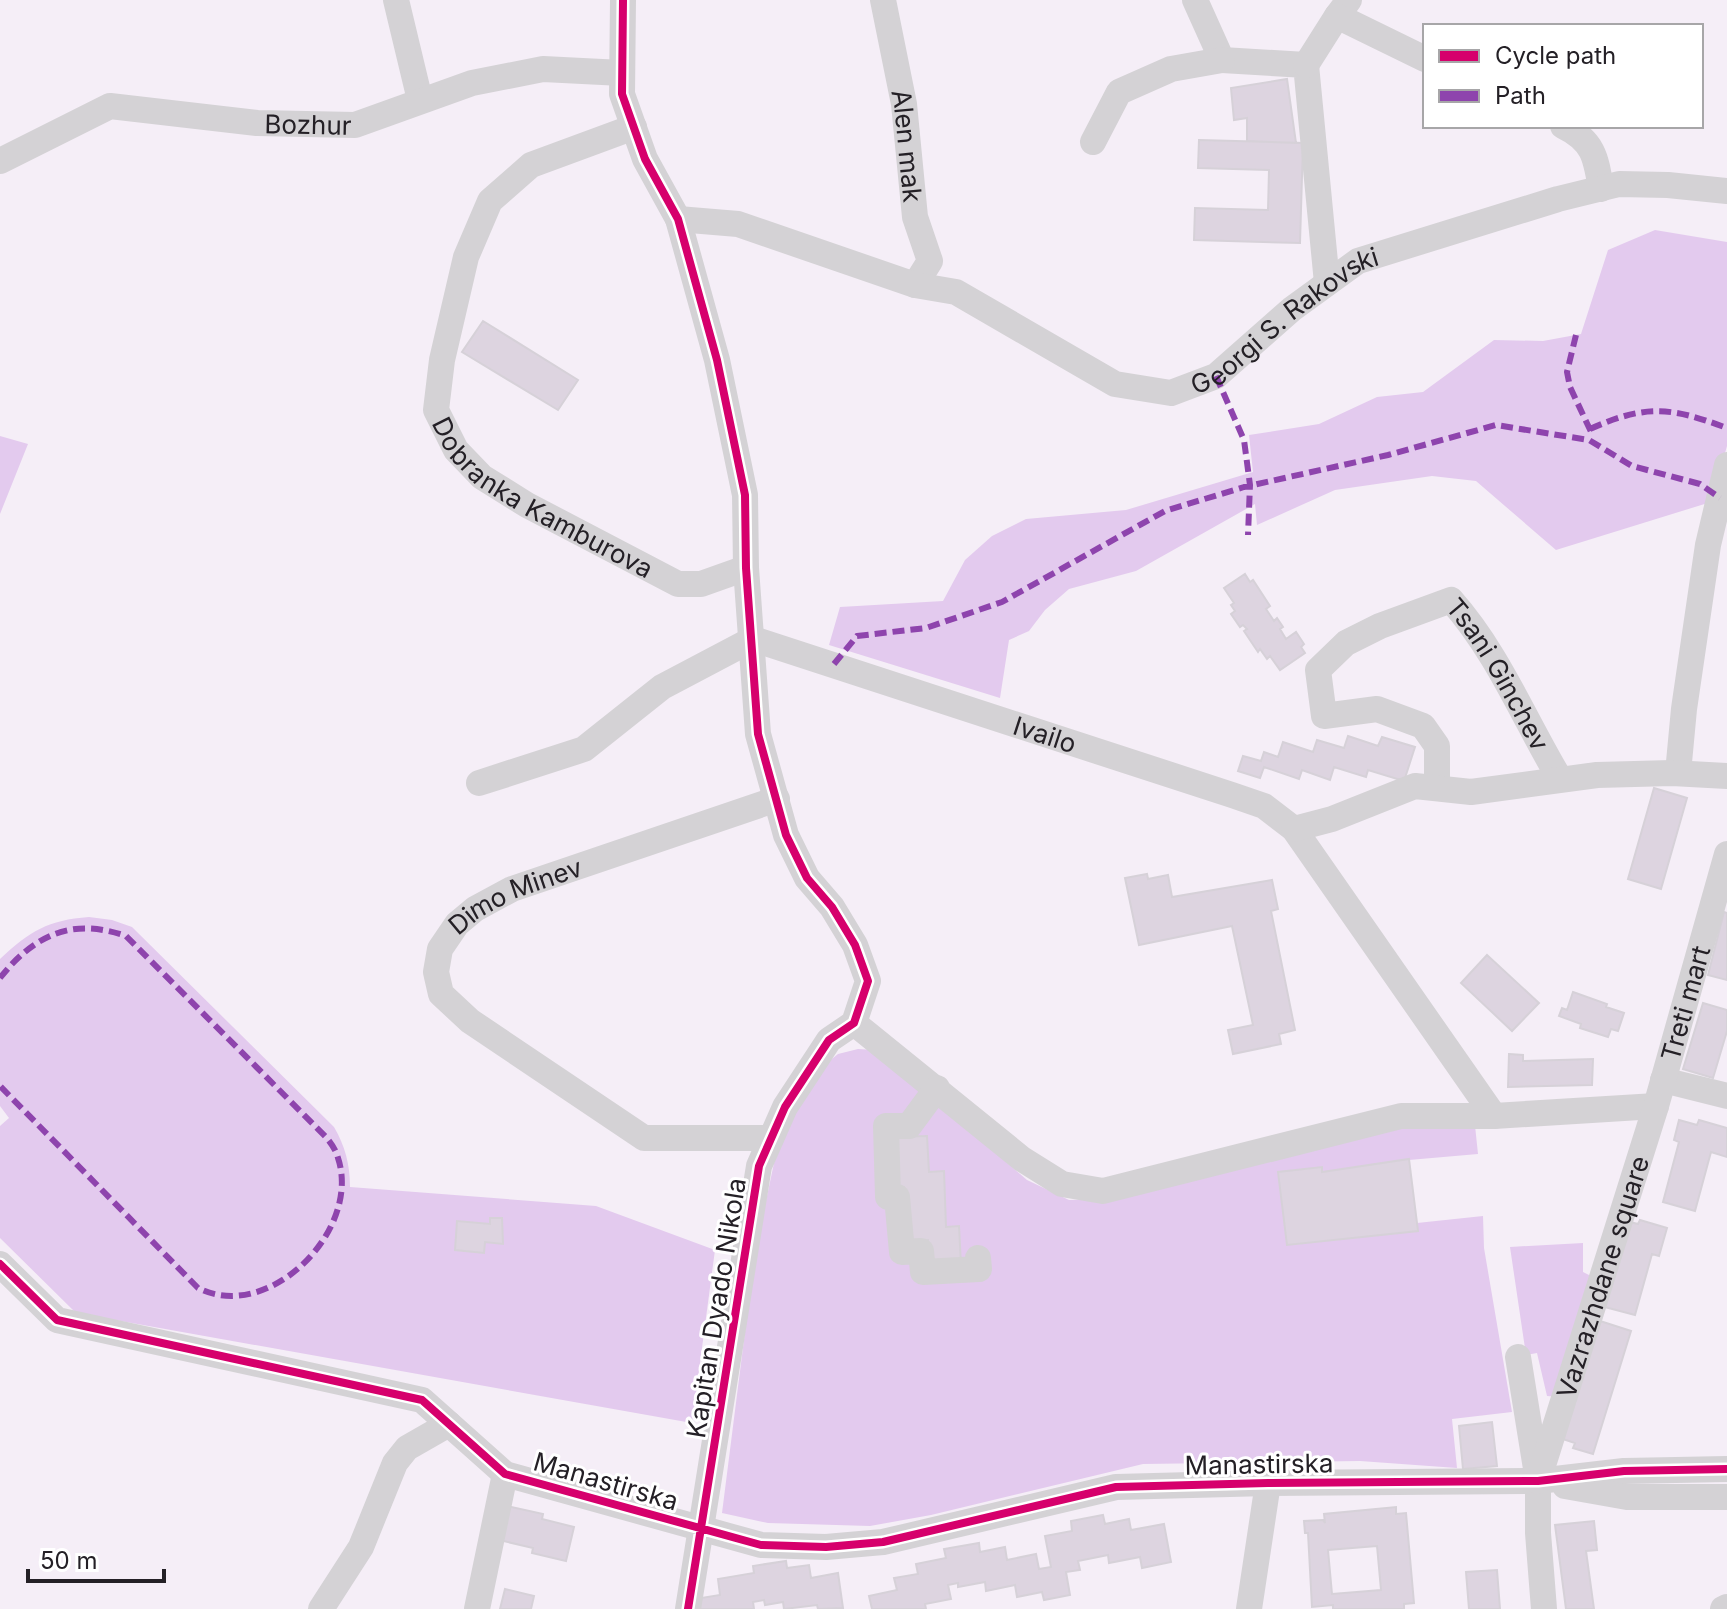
<svg xmlns="http://www.w3.org/2000/svg" width="1727" height="1609" font-family="Inter,sans-serif">
	<style>
		.green { fill: #e3caee }
		.building { fill: #ddd4e0; stroke: #d6d1d8; stroke-width: 2; fill-rule: evenodd }
		.lines { fill: none; stroke-linecap: round; stroke-linejoin: round }
		.minor { stroke: #d4d2d5; stroke-width: 26 }
		.quiet { stroke: #8e44ad; stroke-width: 6; stroke-dasharray: 12 6; stroke-linecap: butt }
		.cycleway-casing { stroke: #fff; stroke-width: 13 }
		.cycleway { stroke: #d6006c; stroke-width: 8 }
		.labels { text-anchor: middle; dominant-baseline: central; stroke-width: 6; stroke-linejoin: round; paint-order: stroke }
		.street-label { font-size: 26px; fill: #242026; stroke: #fff }
	</style>
	<rect width="100%" height="100%" fill="#f5eef7"/>
	<path class="green" d="M 1655,230 L 1727,242 L 1727,446 L 1711,502 L 1556,550 L 1476,481 L 1432,476 L 1335,490 L 1257,525 L 1255,504 L 1136,571 L 1069,589 L 1045,610 L 1029,631 L 1009,640 L 1000,698 L 829,645 L 840,607 L 943,601 L 965,560 L 992,536 L 1026,519 L 1126,510 L 1253,472 L 1249,435 L 1319,424 L 1377,397 L 1423,392 L 1494,340 L 1543,341 L 1581,334 L 1608,250 Z
		M 0,436 L 28,444 L 0,514 Z
		M 89,917 L 112,920 L 132,927 L 334,1127 C 345,1146 350,1164 350,1187 L 596,1206 L 715,1250 L 692,1423 L 76,1313 L 0,1238 L 0,1126 L 9,1118 L 0,1106 L 0,959 C 30,931 48,920 89,917 Z
		M 858,1049 L 875,1050 L 1027,1180 L 1069,1200 L 1101,1199 L 1401,1116 L 1474,1116 L 1478,1154 L 1409,1160 L 1417,1223 L 1483,1216 L 1484,1248 L 1512,1412 L 1452,1419 L 1457,1468 L 1360,1461 L 1143,1464 L 931,1515 L 870,1526 L 768,1523 L 722,1513 L 755,1253 L 774,1163 L 799,1104 L 823,1066 L 838,1054 Z
		M 1583,1243 L 1583,1272 L 1593,1277 L 1559,1397 L 1547,1396 L 1537,1353 L 1526,1355 L 1510,1247 Z"/>
	<path class="building" d="M 1287,79 L 1296,143 L 1247,141 L 1247,118 L 1234,120 L 1231,88 Z
		M 1199,140 L 1303,143 L 1300,243 L 1194,240 L 1195,208 L 1268,210 L 1269,170 L 1198,168 Z
		M 483,321 L 578,380 L 558,410 L 462,352 Z
		M 1245,574 L 1250,582 L 1253,580 L 1270,606 L 1266,609 L 1274,621 L 1277,618 L 1283,627 L 1280,629 L 1286,639 L 1296,632 L 1304,644 L 1301,647 L 1305,653 L 1280,670 L 1270,656 L 1267,659 L 1260,649 L 1258,652 L 1244,631 L 1247,629 L 1243,625 L 1240,627 L 1231,614 L 1235,611 L 1231,605 L 1234,603 L 1224,588 Z
		M 1348,736 L 1378,746 L 1382,737 L 1415,747 L 1404,781 L 1368,770 L 1366,777 L 1334,767 L 1330,780 L 1302,770 L 1299,779 L 1264,767 L 1260,778 L 1238,771 L 1243,756 L 1261,761 L 1264,752 L 1278,757 L 1283,742 L 1313,752 L 1317,740 L 1344,748 Z
		M 1654,788 L 1687,798 L 1661,889 L 1628,879 Z
		M 1147,874 L 1148,879 L 1168,875 L 1172,897 L 1272,880 L 1278,909 L 1271,911 L 1295,1030 L 1279,1034 L 1281,1044 L 1233,1054 L 1228,1030 L 1253,1025 L 1232,926 L 1139,945 L 1125,878 Z
		M 1724,912 L 1727,913 L 1727,980 L 1708,975 Z
		M 1487,955 L 1539,1003 L 1512,1031 L 1461,983 Z
		M 1573,992 L 1607,1004 L 1606,1007 L 1624,1013 L 1618,1031 L 1611,1029 L 1608,1037 L 1580,1028 L 1581,1024 L 1559,1016 L 1562,1008 L 1567,1010 Z
		M 1703,1003 L 1727,1010 L 1727,1031 L 1713,1078 L 1683,1069 Z
		M 1509,1054 L 1523,1055 L 1523,1061 L 1593,1059 L 1592,1085 L 1508,1087 Z
		M 1679,1120 L 1697,1125 L 1699,1120 L 1727,1128 L 1727,1157 L 1711,1152 L 1695,1211 L 1663,1202 L 1679,1142 L 1674,1140 Z
		M 927,1136 L 929,1172 L 944,1171 L 946,1227 L 959,1226 L 961,1265 L 929,1266 L 928,1240 L 907,1241 L 904,1187 L 897,1187 L 895,1137 Z
		M 1409,1159 L 1418,1231 L 1287,1245 L 1278,1172 L 1322,1167 L 1322,1172 Z
		M 490,1218 L 502,1218 L 503,1244 L 485,1242 L 484,1253 L 455,1250 L 457,1221 L 490,1224 Z
		M 1640,1220 L 1667,1228 L 1659,1256 L 1652,1254 L 1635,1315 L 1601,1306 L 1626,1221 L 1638,1224 Z
		M 1600,1321 L 1631,1331 L 1593,1454 L 1573,1448 L 1575,1443 L 1563,1439 Z
		M 1492,1422 L 1497,1466 L 1463,1469 L 1459,1426 Z
		M 507,1506 L 543,1514 L 542,1519 L 574,1527 L 566,1561 L 532,1553 L 533,1548 L 499,1540 Z
		M 1396,1507 L 1396,1514 L 1406,1513 L 1414,1603 L 1404,1604 L 1404,1609 L 1333,1609 L 1333,1605 L 1312,1607 L 1308,1533 L 1305,1533 L 1304,1521 L 1323,1520 L 1325,1523 L 1324,1514 ZM 1377,1546 L 1381,1590 L 1332,1594 L 1328,1550 Z
		M 1103,1515 L 1105,1524 L 1129,1519 L 1131,1530 L 1164,1524 L 1171,1562 L 1142,1568 L 1140,1557 L 1109,1563 L 1108,1555 L 1078,1561 L 1080,1570 L 1066,1572 L 1070,1595 L 1044,1600 L 1042,1592 L 1017,1597 L 1015,1585 L 986,1591 L 985,1582 L 958,1587 L 958,1583 L 948,1585 L 951,1599 L 925,1604 L 926,1609 L 872,1609 L 869,1596 L 897,1590 L 894,1578 L 918,1574 L 916,1564 L 946,1558 L 944,1549 L 979,1543 L 980,1552 L 1005,1547 L 1007,1560 L 1036,1554 L 1039,1569 L 1051,1567 L 1045,1536 L 1072,1531 L 1071,1521 Z
		M 1594,1521 L 1597,1550 L 1586,1551 L 1594,1609 L 1566,1609 L 1555,1525 Z
		M 786,1561 L 787,1568 L 809,1565 L 811,1578 L 838,1573 L 843,1608 L 818,1609 L 817,1605 L 784,1609 L 783,1602 L 765,1605 L 764,1600 L 753,1602 L 754,1609 L 696,1609 L 695,1599 L 720,1595 L 718,1579 L 754,1573 L 753,1566 Z
		M 1497,1570 L 1500,1609 L 1469,1609 L 1466,1572 Z
		M 505,1589 L 534,1596 L 531,1609 L 500,1609 Z"/>
	<g class="lines">
		<g class="minor">
			<path d="M 396,0 L 420,100"/>
			<path d="M 623,0 L 622,94 L 645,159 L 678,219 L 717,360 L 745,495 L 746,568 L 758,734 L 786,835 L 807,878 L 832,907 L 855,945 L 868,981 L 854,1023 L 829,1040 L 785,1107 L 759,1166 L 688,1609"/>
			<path id="s1" d="M 883,0 L 904,104 L 915,217 L 930,261 L 915,285"/>
			<path d="M 1195,0 L 1222,60 L 1306,65 L 1327,283"/>
			<path d="M 1349,0 L 1337,16 L 1425,59"/>
			<path d="M 1306,65 L 1337,16"/>
			<path d="M 1563,126 C 1594,141 1596,158 1601,189"/>
			<path id="s2" d="M 634,127 L 531,165 L 490,201 L 466,257 L 442,360 L 436,410 L 456,450 L 482,477 L 527,505 L 678,584 L 701,584 L 746,568"/>
			<path d="M 1093,142 L 1119,92 L 1171,69 L 1222,60"/>
			<path id="s3" d="M 0,161 L 110,106 L 257,123 L 355,125 L 472,83 L 543,69 L 622,73"/>
			<path id="s4" d="M 678,219 L 738,224 L 915,285 L 956,292 L 1115,384 L 1171,393 L 1216,376 L 1292,309 L 1358,261 L 1558,199 L 1619,184 L 1668,185 L 1727,191"/>
			<path d="M 1678,773 L 1684,709 L 1708,545 L 1727,465"/>
			<path id="s5" d="M 479,783 L 584,749 L 662,687 L 753,639 L 1232,795 L 1264,806 L 1294,829 L 1494,1116"/>
			<path id="s6" d="M 1437,788 L 1437,746 L 1423,726 L 1377,709 L 1324,716 L 1318,670 L 1346,643 L 1380,626 L 1451,600 C 1498,653 1524,719 1560,779"/>
			<path d="M 1294,829 L 1332,819 L 1415,786 L 1471,792 L 1597,775 L 1672,773 L 1727,776"/>
			<path d="M 854,1023 L 1022,1159 L 1062,1184 L 1103,1191 L 1401,1116 L 1494,1116 L 1656,1106"/>
			<path d="M 1663,1080 L 1727,1096"/>
			<path d="M 937,1088 L 909,1126 L 886,1126 L 888,1197 L 897,1197 L 902,1252 L 921,1251 L 923,1272 L 979,1269 L 978,1258"/>
			<path id="s7" d="M 771,1138 L 644,1138 L 470,1021 L 441,994 L 436,972 L 440,949 L 457,924 L 475,909 L 512,889 L 777,799"/>
			<path d="M 0,1264 L 57,1320 L 422,1400 L 505,1474 L 761,1545 L 826,1547 L 883,1542 L 1116,1487 L 1268,1483 L 1538,1481 L 1624,1471 L 1727,1469"/>
			<path d="M 1518,1357 L 1538,1481 L 1538,1533 L 1544,1609"/>
			<path id="s8" d="M 1538,1481 L 1656,1106 L 1727,854"/>
			<path d="M 1565,1486 L 1627,1497 L 1727,1497"/>
			<path d="M 321,1609 L 361,1547 L 395,1463 L 407,1448 L 449,1424"/>
			<path d="M 477,1609 L 505,1474"/>
			<path d="M 1249,1609 L 1268,1483"/>
			<path d="M 1723,1609 L 1727,1607"/>
		</g>
		<path class="quiet" d="M 1576,335 L 1567,372 L 1570,387 L 1593,436
			M 1216,376 L 1244,440 L 1250,485 L 1248,535
			M 1590,429 C 1646,404 1671,407 1727,428
			M 834,664 L 857,636 L 926,628 L 1002,602 L 1165,511 L 1244,487 L 1388,455 L 1496,425 L 1589,440 L 1632,466 L 1700,484 L 1720,498
			M 0,978 C 34,935 72,917 126,936 L 326,1137 C 331,1143 336,1150 338,1158 C 362,1230 269,1324 198,1288 L 0,1086"/>
		<defs>
			<path id="cycleway" d="M 623,0 L 622,94 L 645,159 L 678,219 L 717,360 L 745,495 L 746,568 L 758,734 L 786,835 L 807,878 L 832,907 L 855,945 L 868,981 L 854,1023 L 829,1040 L 785,1107 L 759,1166 L 688,1609
				M 0,1264 L 57,1320 L 422,1400 L 505,1474 L 761,1545 L 826,1547 L 883,1542 L 1116,1487 L 1268,1483 L 1538,1481 L 1624,1471 L 1727,1469"/>
		</defs>
		<use href="#cycleway" class="cycleway-casing"/>
		<use href="#cycleway" class="cycleway"/>
	</g>
	<g class="labels">
		<g class="street-label">
			<text stroke="none"><textPath href="#s3" startOffset="322">Bozhur</textPath></text>
			<text stroke="none"><textPath href="#s1" startOffset="148">Alen mak</textPath></text>
			<text stroke="none"><textPath href="#s4" startOffset="666">Georgi S. Rakovski</textPath></text>
			<text stroke="none"><textPath href="#s2" startOffset="524">Dobranka Kamburova</textPath></text>
			<text stroke="none"><textPath href="#s6" startOffset="456">Tsani Ginchev</textPath></text>
			<text stroke="none"><textPath href="#s5" startOffset="620">Ivailo</textPath></text>
			<text stroke="none"><textPath href="#s7" startOffset="518">Dimo Minev</textPath></text>
			<text stroke="none"><textPath href="#s8" startOffset="500">Treti mart</textPath></text>
			<text stroke="none"><textPath href="#s8" startOffset="214">Vazrazhdane square</textPath></text>
			<text transform="translate(716 1308) rotate(-81)">Kapitan Dyado Nikola</text>
			<text transform="translate(1259 1464) rotate(-1)">Manastirska</text>
			<text transform="translate(606 1481) rotate(16)">Manastirska</text>
		</g>
	</g>
	<rect x="1423" y="24" width="280" height="104" fill="#ffffff" stroke="#a7a6a8" stroke-width="2"/>
	<rect x="1439" y="50" width="40" height="12" fill="#d6006c" stroke="#a7a6a8" stroke-width="2"/>
	<text x="1495" y="64" font-size="24" fill="#242026">Cycle path</text>
	<rect x="1439" y="90" width="40" height="12" fill="#8e44ad" stroke="#a7a6a8" stroke-width="2"/>
	<text x="1495" y="104" font-size="24" fill="#242026">Path</text>
	<path d="M28 1569v12h136v-12" fill="none" stroke="#242026" stroke-width="4"/>
	<text x="40" y="1569" font-size="24" fill="#242026" stroke="#ffffff" stroke-width="6" paint-order="stroke">50 m</text>
</svg>
